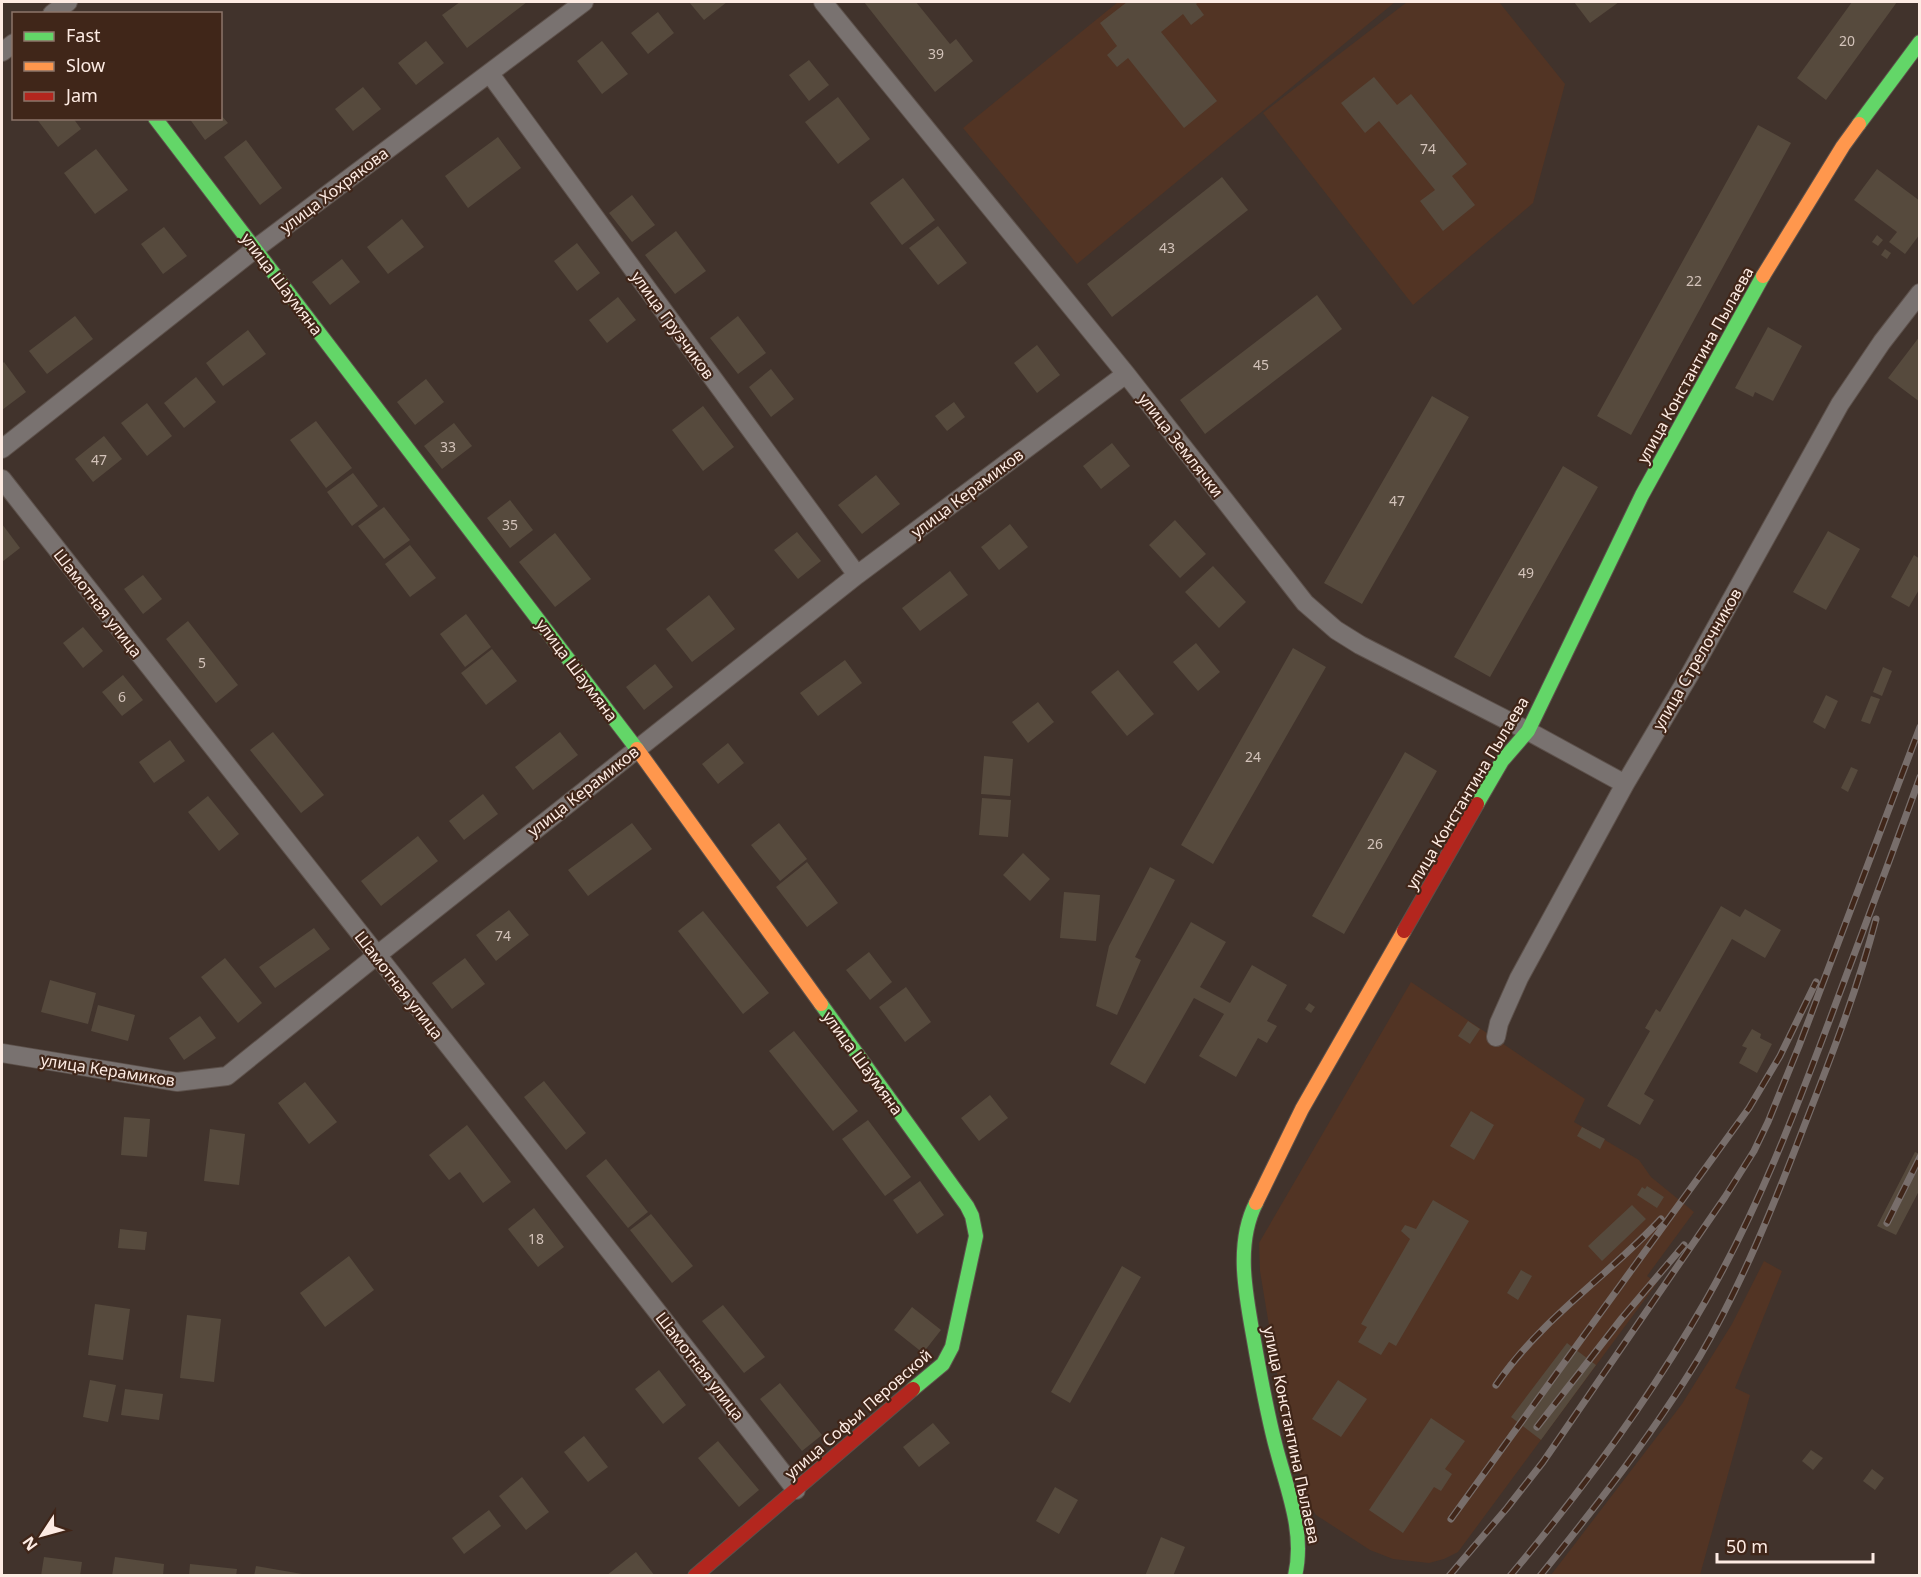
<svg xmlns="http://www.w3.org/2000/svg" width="1921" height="1577" font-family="'Noto Sans',sans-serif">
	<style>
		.built { fill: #523424 }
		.building { fill: #564a3d }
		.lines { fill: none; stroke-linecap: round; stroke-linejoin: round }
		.street-casing { stroke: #5d514b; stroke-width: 20 }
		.fast-casing { stroke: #5d514b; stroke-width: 16 }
		.slow-casing { stroke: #5d514b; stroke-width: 16 }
		.jam-casing { stroke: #5d514b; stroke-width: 16 }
		.street { stroke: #797270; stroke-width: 18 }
		.fast { stroke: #63d668; stroke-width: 14 }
		.slow { stroke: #ff974d; stroke-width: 14 }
		.jam { stroke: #b3261e; stroke-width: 14 }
		.rail-casing { stroke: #786e6b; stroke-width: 7 }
		.rail { stroke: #402619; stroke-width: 4.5; stroke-dasharray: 14; stroke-linecap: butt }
		.labels { text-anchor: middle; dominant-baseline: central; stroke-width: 4.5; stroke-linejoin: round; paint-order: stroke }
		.number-label { font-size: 14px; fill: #d3c3ba }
		.street-label { font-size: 16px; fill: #fdebe3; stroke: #402619 }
	</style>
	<rect width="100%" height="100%" fill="#41332c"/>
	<path class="built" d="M 1118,2 L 1395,2 L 1077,264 L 963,128 Z
		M 1407,2 L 1499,2 L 1565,84 L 1533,203 L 1413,305 L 1263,113 Z
		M 1411,982 L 1585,1099 L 1574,1122 L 1639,1160 L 1651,1177 L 1694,1212 L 1647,1276 L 1657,1283 L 1458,1552 L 1444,1559 L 1429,1563 L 1393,1559 L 1370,1550 L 1316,1515 L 1309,1505 L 1286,1428 L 1260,1271 L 1259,1243 Z
		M 1764,1261 L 1782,1271 L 1735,1388 L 1750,1395 L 1700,1575 L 1551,1575 L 1682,1404 L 1732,1324 Z"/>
	<path class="building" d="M 460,2 L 527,2 L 467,48 L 442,15 Z
		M 689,2 L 727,2 L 704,20 Z
		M 864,2 L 916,2 L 950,44 L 956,39 L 973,61 L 935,92 Z
		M 1127,2 L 1199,2 L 1196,4 L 1204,15 L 1191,25 L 1183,14 L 1161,32 L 1217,101 L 1184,128 L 1128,58 L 1117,67 L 1107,55 L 1117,46 L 1100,23 Z
		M 1574,2 L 1619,2 L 1590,23 Z
		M 1852,2 L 1897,2 L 1826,100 L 1797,78 Z
		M 658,12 L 674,33 L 648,54 L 631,33 Z
		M 426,41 L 444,63 L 416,85 L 398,63 Z
		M 602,41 L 628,74 L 602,94 L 577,61 Z
		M 809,60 L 829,85 L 809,101 L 789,75 Z
		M 1374,77 L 1397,105 L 1411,94 L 1467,164 L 1452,176 L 1475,205 L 1443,231 L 1420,201 L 1435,190 L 1379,121 L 1365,133 L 1341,103 Z
		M 363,87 L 381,109 L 353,131 L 335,109 Z
		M 838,97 L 870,139 L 838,164 L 805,122 Z
		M 220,114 L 228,123 L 205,140 L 189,118 L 220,118 Z
		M 36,118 L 73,118 L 81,129 L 58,147 Z
		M 1758,125 L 1791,143 L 1631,435 L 1597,416 Z
		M 498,137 L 521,168 L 468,208 L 445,176 Z
		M 246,140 L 282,188 L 260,205 L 224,157 Z
		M 96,149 L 128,190 L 95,214 L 64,173 Z
		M 1877,169 L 1920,201 L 1920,234 L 1905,254 L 1889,242 L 1897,232 L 1854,200 Z
		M 1222,177 L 1248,210 L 1112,317 L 1087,284 Z
		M 903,178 L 935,220 L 902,245 L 870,203 Z
		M 632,195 L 655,225 L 632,242 L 609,213 Z
		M 402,219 L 424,247 L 388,274 L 367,247 Z
		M 938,226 L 967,263 L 938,285 L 909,248 Z
		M 164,227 L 187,256 L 163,274 L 141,244 Z
		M 676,231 L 706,271 L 675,294 L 645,255 Z
		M 1877,235 L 1883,240 L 1878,246 L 1872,242 Z
		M 577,243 L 600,273 L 577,291 L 554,261 Z
		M 1885,249 L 1891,253 L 1887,259 L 1881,255 Z
		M 342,259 L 360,282 L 330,305 L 312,282 Z
		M 1317,295 L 1342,329 L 1205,434 L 1180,400 Z
		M 618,297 L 636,320 L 607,343 L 589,320 Z
		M 75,316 L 93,339 L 47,374 L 29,351 Z
		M 738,316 L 766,353 L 738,374 L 710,338 Z
		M 1768,327 L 1802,346 L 1773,401 L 1755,392 L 1753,397 L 1735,388 Z
		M 248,330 L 266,354 L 223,386 L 206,363 Z
		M 1920,336 L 1920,402 L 1888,378 Z
		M 1037,345 L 1060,375 L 1037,393 L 1014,363 Z
		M 4,362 L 26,392 L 2,410 L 2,364 Z
		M 771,369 L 794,399 L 771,417 L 749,387 Z
		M 196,377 L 216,402 L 184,428 L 164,403 Z
		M 426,379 L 444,402 L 415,425 L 397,402 Z
		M 1432,396 L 1469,417 L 1362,604 L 1324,583 Z
		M 954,402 L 965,417 L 947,431 L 935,416 Z
		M 147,403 L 172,436 L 147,456 L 121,423 Z
		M 703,406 L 734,447 L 703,471 L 672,430 Z
		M 316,421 L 352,468 L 326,488 L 290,440 Z
		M 454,423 L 472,446 L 442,469 L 424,446 Z
		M 104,436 L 122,459 L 93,482 L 75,459 Z
		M 1112,443 L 1130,466 L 1101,489 L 1083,466 Z
		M 1563,466 L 1598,487 L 1490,677 L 1454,657 Z
		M 353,473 L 378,506 L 352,526 L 327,492 Z
		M 876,475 L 900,504 L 862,534 L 838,505 Z
		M 510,500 L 533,530 L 510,548 L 487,518 Z
		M 384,507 L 410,540 L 384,559 L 358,526 Z
		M 1175,520 L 1206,554 L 1180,578 L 1149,545 Z
		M 2,524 L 20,548 L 2,562 Z
		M 1010,524 L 1028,547 L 999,570 L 981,547 Z
		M 1828,531 L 1860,549 L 1826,610 L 1793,592 Z
		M 797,532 L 821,561 L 798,579 L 774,550 Z
		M 555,533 L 591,579 L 555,607 L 519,562 Z
		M 410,545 L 436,578 L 410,597 L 385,564 Z
		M 1914,555 L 1920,559 L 1920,588 L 1909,607 L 1891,597 Z
		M 1213,566 L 1246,602 L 1219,628 L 1185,592 Z
		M 950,571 L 968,595 L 920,631 L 902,608 Z
		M 143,575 L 162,599 L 143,614 L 124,589 Z
		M 709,595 L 735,629 L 692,662 L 666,629 Z
		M 466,614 L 491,647 L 465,667 L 440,634 Z
		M 188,621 L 238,685 L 216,703 L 166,639 Z
		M 83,627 L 103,651 L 83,668 L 63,643 Z
		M 1196,643 L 1220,672 L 1198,691 L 1173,662 Z
		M 1293,648 L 1326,667 L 1213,864 L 1181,845 Z
		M 492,649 L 517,681 L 486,705 L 461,673 Z
		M 845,660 L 862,683 L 818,716 L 800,693 Z
		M 655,664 L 673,687 L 644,710 L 626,687 Z
		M 1883,667 L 1892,671 L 1882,696 L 1873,692 Z
		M 1118,670 L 1154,714 L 1127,736 L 1091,692 Z
		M 123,675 L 143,700 L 122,716 L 102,692 Z
		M 1826,695 L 1838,701 L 1825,729 L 1813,722 Z
		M 1871,696 L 1880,699 L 1870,724 L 1861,721 Z
		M 1038,702 L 1054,722 L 1028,743 L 1012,722 Z
		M 273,732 L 324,795 L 301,813 L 250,750 Z
		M 560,732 L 578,755 L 533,790 L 515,767 Z
		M 170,740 L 185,761 L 154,783 L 139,762 Z
		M 728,743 L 744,763 L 718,784 L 702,764 Z
		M 1405,752 L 1437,771 L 1344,934 L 1312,916 Z
		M 984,756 L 1013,759 L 1010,796 L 981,794 Z
		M 1851,767 L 1858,770 L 1848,792 L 1841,788 Z
		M 483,794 L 498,814 L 464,840 L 449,821 Z
		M 208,796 L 239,834 L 219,851 L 188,812 Z
		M 982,798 L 1011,800 L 1008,837 L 979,835 Z
		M 632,823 L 652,849 L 588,896 L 568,870 Z
		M 779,823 L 807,859 L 780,881 L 751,845 Z
		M 418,836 L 438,861 L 381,906 L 361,881 Z
		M 1023,853 L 1050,879 L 1030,901 L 1003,875 Z
		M 807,862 L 838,903 L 807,927 L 776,887 Z
		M 1150,867 L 1175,880 L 1135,957 L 1141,960 L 1117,1015 L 1096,1006 L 1109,946 Z
		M 1064,892 L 1100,895 L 1096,941 L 1060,938 Z
		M 1721,906 L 1740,917 L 1745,909 L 1781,930 L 1765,958 L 1732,939 L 1644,1094 L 1654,1100 L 1640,1125 L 1607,1106 L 1650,1031 L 1645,1028 L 1656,1009 L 1660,1012 Z
		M 509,910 L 529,935 L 496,961 L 476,935 Z
		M 703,911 L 769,993 L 743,1014 L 678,931 Z
		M 1191,922 L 1226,942 L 1200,987 L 1230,1003 L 1252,965 L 1287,985 L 1267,1021 L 1277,1026 L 1267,1043 L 1258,1038 L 1236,1077 L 1199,1056 L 1224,1014 L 1194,998 L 1145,1084 L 1110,1064 Z
		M 314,928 L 330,949 L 275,988 L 259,967 Z
		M 869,952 L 892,982 L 870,1000 L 846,970 Z
		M 225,958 L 262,1003 L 238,1023 L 201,977 Z
		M 465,958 L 485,984 L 452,1009 L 432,983 Z
		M 50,980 L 96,993 L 88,1024 L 41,1012 Z
		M 906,987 L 931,1022 L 905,1042 L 879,1007 Z
		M 1309,1003 L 1315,1007 L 1311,1013 L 1305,1009 Z
		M 98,1005 L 135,1015 L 128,1041 L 91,1031 Z
		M 200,1016 L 216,1038 L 184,1060 L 169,1038 Z
		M 1468,1021 L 1480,1029 L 1470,1044 L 1458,1036 Z
		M 1752,1029 L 1761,1034 L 1760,1038 L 1772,1044 L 1757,1073 L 1739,1063 L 1747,1048 L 1742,1046 Z
		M 794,1031 L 858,1111 L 833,1131 L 769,1051 Z
		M 544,1081 L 586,1133 L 566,1150 L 524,1097 Z
		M 305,1082 L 337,1122 L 309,1144 L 278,1103 Z
		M 990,1095 L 1008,1118 L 979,1141 L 961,1118 Z
		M 1471,1111 L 1494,1125 L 1474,1160 L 1450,1146 Z
		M 124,1117 L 150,1119 L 147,1157 L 121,1155 Z
		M 868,1120 L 911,1177 L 885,1196 L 842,1139 Z
		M 467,1125 L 511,1182 L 483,1203 L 460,1172 L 449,1180 L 429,1155 Z
		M 1582,1127 L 1605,1139 L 1600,1149 L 1577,1136 Z
		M 210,1129 L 245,1134 L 239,1185 L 204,1181 Z
		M 1915,1152 L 1920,1154 L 1920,1189 L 1896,1235 L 1877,1226 Z
		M 606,1159 L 648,1212 L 628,1228 L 586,1176 Z
		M 920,1181 L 944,1215 L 917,1234 L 893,1200 Z
		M 1647,1186 L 1664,1197 L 1657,1208 L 1637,1195 L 1642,1187 L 1645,1189 Z
		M 1433,1200 L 1469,1221 L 1396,1346 L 1389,1342 L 1381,1355 L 1358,1342 L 1367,1327 L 1361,1324 L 1410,1239 L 1401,1231 L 1405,1225 L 1416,1229 Z
		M 1632,1205 L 1646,1219 L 1602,1261 L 1588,1246 Z
		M 534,1208 L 564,1247 L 538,1267 L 508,1229 Z
		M 651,1214 L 693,1266 L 672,1283 L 630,1230 Z
		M 120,1229 L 147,1232 L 145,1250 L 118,1248 Z
		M 349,1256 L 374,1290 L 325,1327 L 300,1293 Z
		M 1122,1266 L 1141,1277 L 1070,1403 L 1051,1392 Z
		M 1521,1270 L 1532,1276 L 1518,1300 L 1507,1293 Z
		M 95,1304 L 130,1309 L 123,1360 L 88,1355 Z
		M 723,1305 L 765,1357 L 744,1373 L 702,1321 Z
		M 912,1307 L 941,1330 L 923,1353 L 894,1330 Z
		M 187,1315 L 221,1319 L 214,1382 L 180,1378 Z
		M 1567,1343 L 1596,1365 L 1541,1440 L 1511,1417 Z
		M 659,1370 L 686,1405 L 663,1424 L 635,1389 Z
		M 90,1380 L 116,1385 L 108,1422 L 83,1417 Z
		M 1338,1380 L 1367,1399 L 1341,1437 L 1312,1419 Z
		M 780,1383 L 822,1435 L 802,1451 L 760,1399 Z
		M 125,1389 L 163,1394 L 159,1420 L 121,1415 Z
		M 1431,1418 L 1465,1441 L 1445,1469 L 1452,1474 L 1441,1491 L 1434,1487 L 1403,1533 L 1369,1510 Z
		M 933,1423 L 950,1443 L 919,1467 L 903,1447 Z
		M 584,1436 L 608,1467 L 588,1482 L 564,1452 Z
		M 718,1441 L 759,1490 L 739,1507 L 698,1458 Z
		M 1811,1450 L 1823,1458 L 1813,1470 L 1802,1461 Z
		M 1872,1469 L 1884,1478 L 1875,1490 L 1863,1481 Z
		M 522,1477 L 549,1512 L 526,1530 L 499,1496 Z
		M 1055,1487 L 1078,1500 L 1059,1534 L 1036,1521 Z
		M 489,1510 L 501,1526 L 464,1554 L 452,1538 Z
		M 1161,1537 L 1185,1547 L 1173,1576 L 1145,1576 Z
		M 636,1552 L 655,1576 L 606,1576 Z
		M 44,1557 L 82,1562 L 80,1576 L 41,1576 Z
		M 115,1557 L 164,1564 L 163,1576 L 112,1576 Z
		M 190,1564 L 237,1569 L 236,1576 L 189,1576 Z
		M 256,1566 L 302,1574 L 302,1576 L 254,1576 Z"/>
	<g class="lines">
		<defs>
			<path id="street" d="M 823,2 L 1126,374 L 1305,603 L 1336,630 L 1360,645 L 1528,731 L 1625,784
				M 52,14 L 68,2
				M 2,52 L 14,43
				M 490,74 L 857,575
				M 2,449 L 255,249 L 584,2
				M 2,479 C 266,816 534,1151 796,1490
				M 1496,1037 L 1499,1023 L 1519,978 L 1625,784 L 1690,674 L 1840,404 L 1882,342 L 1920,293
				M 2,1053 L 177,1082 L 227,1076 L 376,956 L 857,575 L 1126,374"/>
			<path id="fast" d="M 155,118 L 637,749
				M 1859,124 L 1920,42
				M 1477,804 L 1502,761 L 1528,731 L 1642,495 L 1763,276
				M 821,1004 L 967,1206 L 972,1216 L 976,1236 L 952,1347 L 943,1364 L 913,1389
				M 1256,1203 C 1233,1248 1248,1304 1256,1352 C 1262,1385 1268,1418 1277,1451 C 1288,1492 1305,1533 1295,1576"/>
			<path id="slow" d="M 1763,276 L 1843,146 L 1859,124
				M 637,749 L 821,1004
				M 1256,1203 L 1302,1109 L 1404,931"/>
			<path id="jam" d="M 1404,931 L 1477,804
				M 695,1576 L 913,1389"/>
		</defs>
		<use href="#street" class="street-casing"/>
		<use href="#fast" class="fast-casing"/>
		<use href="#slow" class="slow-casing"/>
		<use href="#jam" class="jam-casing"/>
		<use href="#street" class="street"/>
		<use href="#fast" class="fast"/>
		<use href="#slow" class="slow"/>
		<use href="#jam" class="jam"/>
		<defs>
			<path id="rail" d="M 1887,1223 L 1920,1157
				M 1496,1385 C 1541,1319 1608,1276 1661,1219
				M 1537,1427 L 1622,1318 L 1684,1245
				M 1451,1519 L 1749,1108 L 1780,1056 L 1816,982
				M 1449,1576 L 1507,1508 L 1543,1462 L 1725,1197 L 1754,1151 L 1768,1122 L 1799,1046 L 1920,727
				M 1510,1576 C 1583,1489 1649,1400 1705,1302 C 1758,1210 1796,1110 1833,1011 C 1862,933 1892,855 1920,777
				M 1540,1576 C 1597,1505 1653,1434 1700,1356 C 1742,1284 1773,1207 1803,1129 C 1830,1060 1857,991 1876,919"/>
		</defs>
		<use href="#rail" class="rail-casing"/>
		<use href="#rail" class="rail"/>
	</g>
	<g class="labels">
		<g class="number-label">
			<text x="1847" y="40">20</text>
			<text x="936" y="53">39</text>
			<text x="1428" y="148">74</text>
			<text x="1167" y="247">43</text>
			<text x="1694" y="280">22</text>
			<text x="1261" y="364">45</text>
			<text x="448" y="446">33</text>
			<text x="99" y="459">47</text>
			<text x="1397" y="500">47</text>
			<text x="510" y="524">35</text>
			<text x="1526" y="572">49</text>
			<text x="202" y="662">5</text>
			<text x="122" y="696">6</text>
			<text x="1253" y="756">24</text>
			<text x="1375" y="843">26</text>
			<text x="503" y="935">74</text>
			<text x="536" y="1238">18</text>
		</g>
		<g class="street-label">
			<text transform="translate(334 190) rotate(-37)">улица Хохрякова</text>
			<text transform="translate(282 284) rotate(53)">улица Шаумяна</text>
			<text transform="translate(673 325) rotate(54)">улица Грузчиков</text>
			<text transform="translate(1695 365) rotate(-61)">улица Константина Пылаева</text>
			<text transform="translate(1181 445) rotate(52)">улица Землячки</text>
			<text transform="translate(967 493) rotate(-37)">улица Керамиков</text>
			<text transform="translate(98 603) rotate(52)">Шамотная улица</text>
			<text transform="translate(1697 659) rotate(-60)">улица Стрелочников</text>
			<text transform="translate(577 670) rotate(53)">улица Шаумяна</text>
			<text transform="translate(583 791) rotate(-38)">улица Керамиков</text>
			<text transform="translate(1467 793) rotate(-59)">улица Константина Пылаева</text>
			<text transform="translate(399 985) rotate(52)">Шамотная улица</text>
			<text transform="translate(863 1063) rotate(54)">улица Шаумяна</text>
			<text transform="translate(108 1070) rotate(9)">улица Керамиков</text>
			<text transform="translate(700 1366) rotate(52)">Шамотная улица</text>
			<text transform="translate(858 1414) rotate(-41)">улица Софьи Перовской</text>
			<text transform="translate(1292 1435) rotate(78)">улица Константина Пылаева</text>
		</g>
	</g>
	<rect width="1921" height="1577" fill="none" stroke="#fdebe3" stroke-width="6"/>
	<rect x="12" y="12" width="210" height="108" fill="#402619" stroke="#8c756a" stroke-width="1.5"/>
	<rect x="24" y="32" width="30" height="9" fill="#63d668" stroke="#8c756a" stroke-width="1.5"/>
	<text x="66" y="42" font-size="18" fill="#fdebe3">Fast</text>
	<rect x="24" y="62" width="30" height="9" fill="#ff974d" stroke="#8c756a" stroke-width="1.5"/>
	<text x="66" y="72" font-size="18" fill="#fdebe3">Slow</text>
	<rect x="24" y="92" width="30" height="9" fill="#b3261e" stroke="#8c756a" stroke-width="1.5"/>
	<text x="66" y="102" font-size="18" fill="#fdebe3">Jam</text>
	<g transform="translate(42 1535) rotate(234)" stroke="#402619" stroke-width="4.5" paint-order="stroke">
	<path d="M0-4.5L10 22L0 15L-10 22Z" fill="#fdebe3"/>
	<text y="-9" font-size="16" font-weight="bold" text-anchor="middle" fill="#fdebe3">N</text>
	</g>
	<path d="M1717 1553v9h156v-9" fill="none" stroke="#fdebe3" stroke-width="3"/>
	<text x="1726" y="1553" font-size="18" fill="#fdebe3" stroke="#402619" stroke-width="4.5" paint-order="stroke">50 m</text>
</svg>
